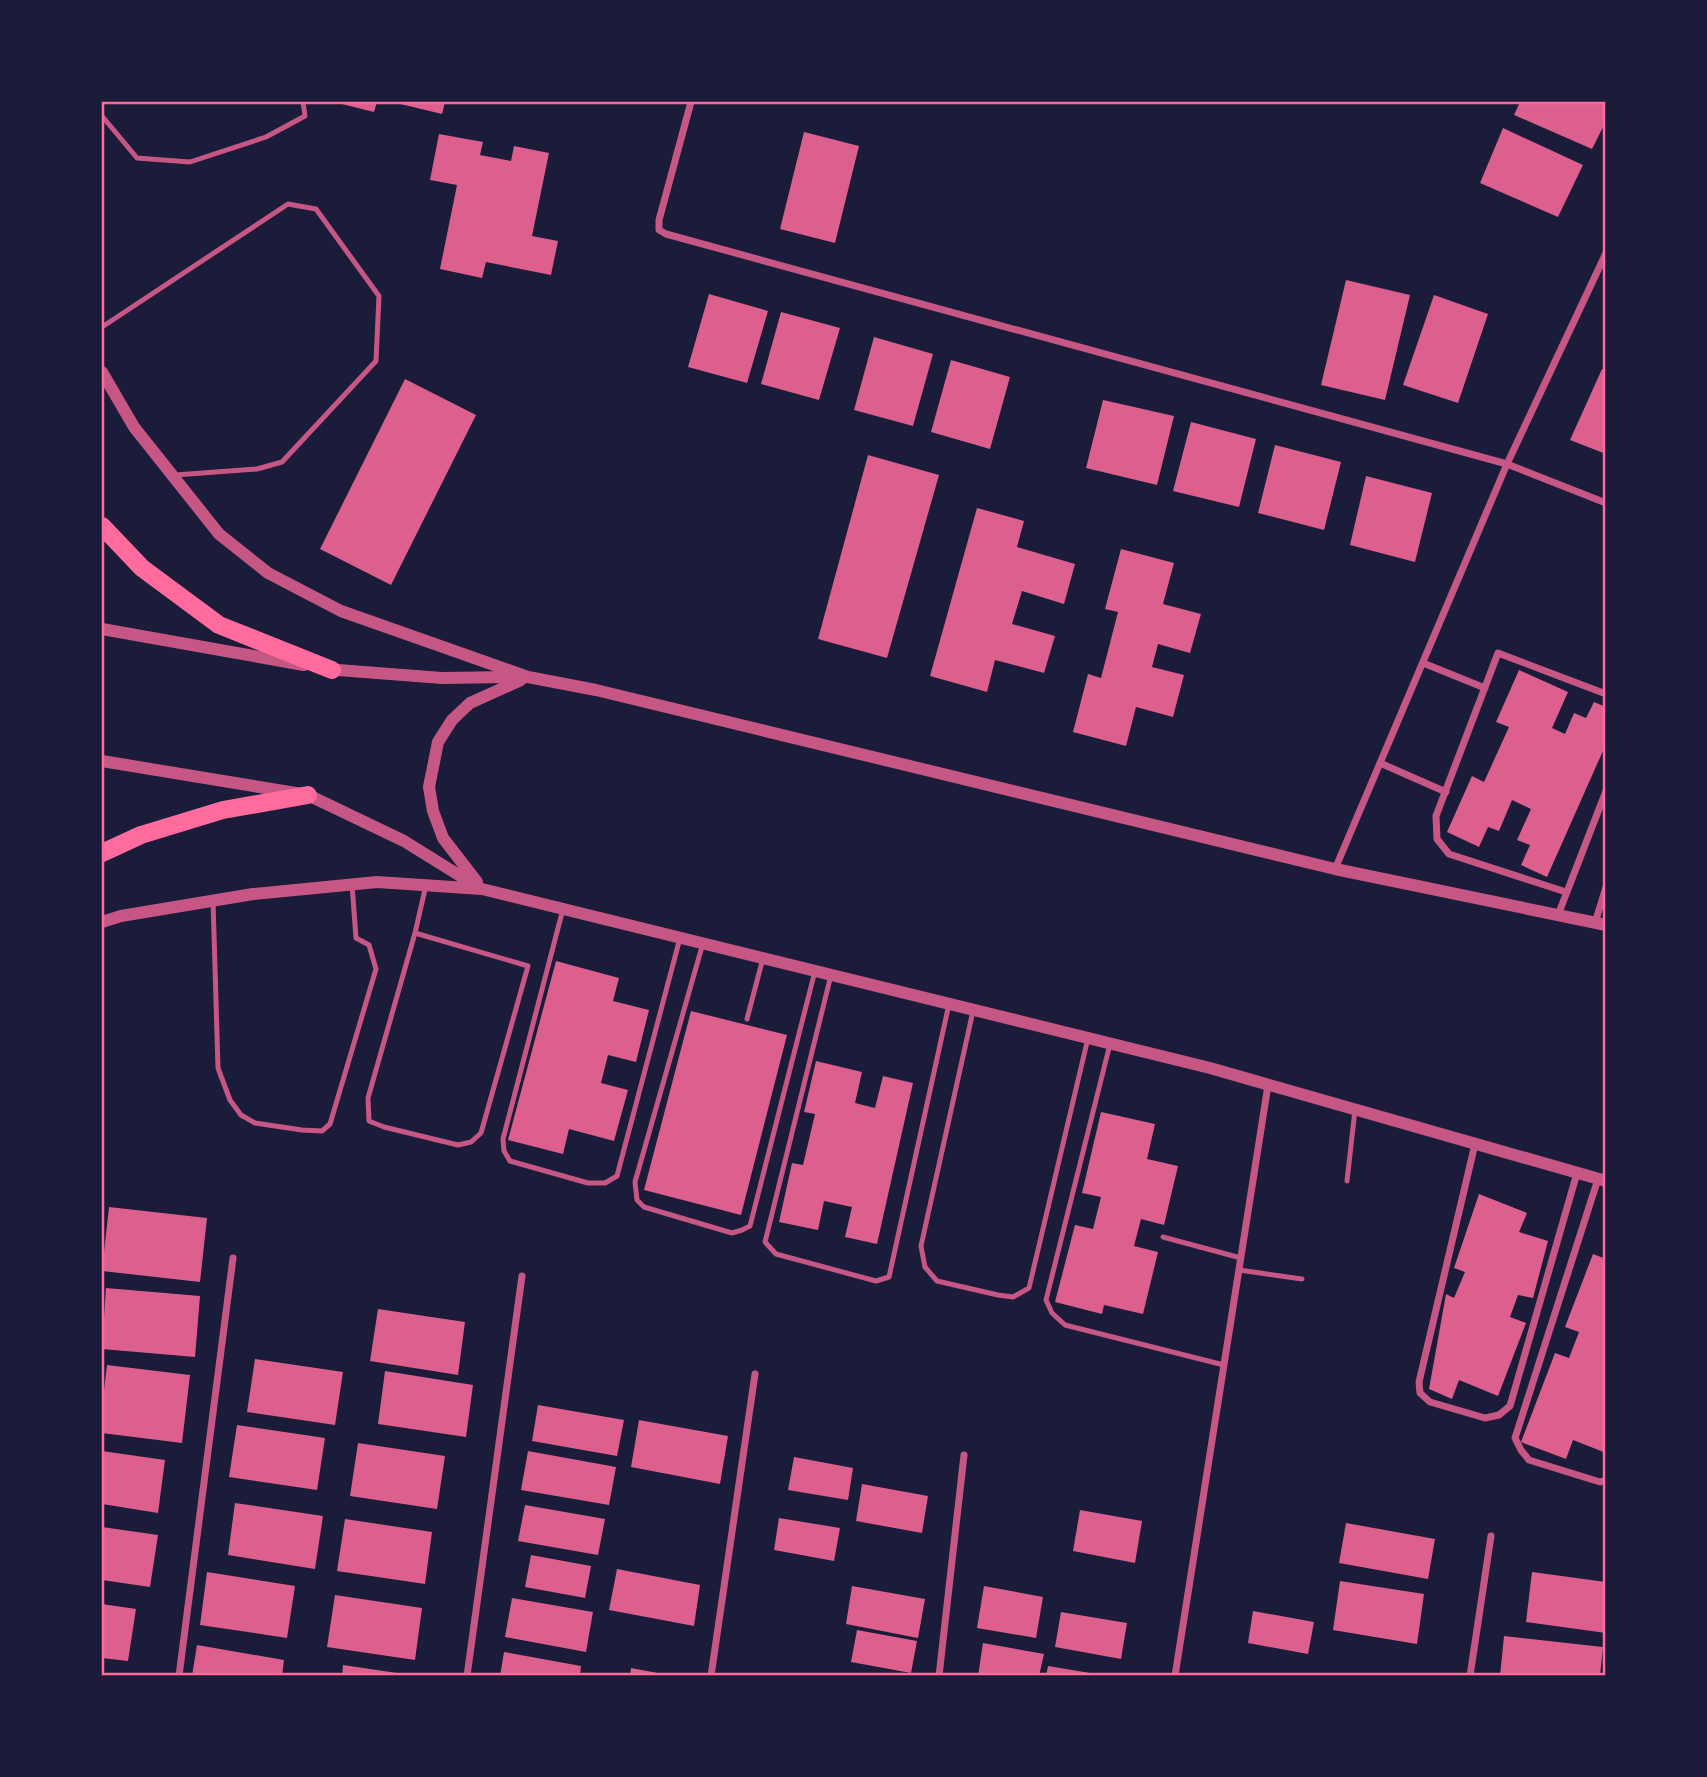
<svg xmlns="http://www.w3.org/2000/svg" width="1707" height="1777" font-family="'Nunito Sans',sans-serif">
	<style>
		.building { fill: #dd5f8e }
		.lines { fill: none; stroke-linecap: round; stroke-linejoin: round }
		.service { stroke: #c65784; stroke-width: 5 }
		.minor { stroke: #c65784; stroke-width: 7 }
		.tertiary { stroke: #c65784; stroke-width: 12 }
		.primary { stroke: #ff6b9d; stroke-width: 18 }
		.neatline { fill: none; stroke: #ff6b9d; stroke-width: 2.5 }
	</style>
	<rect width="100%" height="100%" fill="#1b1b3a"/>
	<path class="building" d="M 334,102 L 377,102 L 374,112 Z
		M 392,102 L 445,102 L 442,114 Z
		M 1520,102 L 1606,102 L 1606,121 L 1592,149 L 1514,115 Z
		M 1503,128 L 1583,165 L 1558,217 L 1480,183 Z
		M 804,132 L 859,146 L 835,243 L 780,229 Z
		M 439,134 L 483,142 L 480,155 L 511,161 L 514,146 L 549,153 L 532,236 L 558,241 L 551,275 L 486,262 L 482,278 L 440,269 L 457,185 L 430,180 Z
		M 1346,280 L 1410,295 L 1385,400 L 1321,385 Z
		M 709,294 L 768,311 L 747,383 L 688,367 Z
		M 1434,295 L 1488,314 L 1458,403 L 1403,385 Z
		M 781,312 L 840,328 L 819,400 L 761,384 Z
		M 874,337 L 933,354 L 913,426 L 854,410 Z
		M 951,360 L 1010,377 L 990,449 L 931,432 Z
		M 1602,369 L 1606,370 L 1606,454 L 1570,440 Z
		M 405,379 L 476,415 L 391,585 L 320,549 Z
		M 1103,400 L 1174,416 L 1157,485 L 1086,468 Z
		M 1191,422 L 1256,439 L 1239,507 L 1173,491 Z
		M 1275,445 L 1341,462 L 1324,530 L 1258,513 Z
		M 868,455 L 939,475 L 887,658 L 818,639 Z
		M 1366,476 L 1432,493 L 1415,562 L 1350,545 Z
		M 977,508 L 1024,521 L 1017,547 L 1075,564 L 1064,604 L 1022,591 L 1012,624 L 1055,636 L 1044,673 L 995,660 L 987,692 L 930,676 Z
		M 1121,549 L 1174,563 L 1163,604 L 1201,614 L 1190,653 L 1158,644 L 1152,667 L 1184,675 L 1173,717 L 1136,707 L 1126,746 L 1073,732 L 1088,674 L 1101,678 L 1118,612 L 1105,609 Z
		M 1519,670 L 1568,692 L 1552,728 L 1565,734 L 1574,713 L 1586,718 L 1594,702 L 1606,707 L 1606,744 L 1547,877 L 1521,865 L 1530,845 L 1517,840 L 1531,809 L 1512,800 L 1499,831 L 1488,827 L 1479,847 L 1447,832 L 1472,776 L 1484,782 L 1509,727 L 1496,722 Z
		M 556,961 L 619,978 L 613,1001 L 649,1010 L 636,1062 L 608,1055 L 601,1083 L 628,1090 L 614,1141 L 569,1129 L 563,1154 L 508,1140 Z
		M 691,1011 L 787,1035 L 741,1215 L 644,1190 Z
		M 816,1061 L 862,1072 L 855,1103 L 875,1108 L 883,1076 L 913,1083 L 877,1244 L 845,1237 L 852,1207 L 824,1201 L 818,1230 L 779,1222 L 792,1163 L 803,1165 L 815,1114 L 804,1112 Z
		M 1101,1112 L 1155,1124 L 1147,1159 L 1178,1166 L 1164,1225 L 1141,1219 L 1134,1246 L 1158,1252 L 1143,1314 L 1104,1305 L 1102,1314 L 1055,1302 L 1075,1225 L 1093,1229 L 1101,1197 L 1082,1193 Z
		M 1479,1194 L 1527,1213 L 1519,1232 L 1548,1241 L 1533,1298 L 1518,1295 L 1510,1317 L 1526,1323 L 1498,1396 L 1459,1380 L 1452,1399 L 1429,1389 L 1446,1294 L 1454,1298 L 1465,1272 L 1454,1268 Z
		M 109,1207 L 207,1218 L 200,1282 L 102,1271 Z
		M 1593,1254 L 1606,1259 L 1606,1453 L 1573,1440 L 1566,1459 L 1521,1442 L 1555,1353 L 1569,1358 L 1579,1332 L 1565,1327 Z
		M 106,1288 L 200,1296 L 195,1357 L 102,1349 Z
		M 378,1309 L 465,1322 L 458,1375 L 370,1361 Z
		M 255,1359 L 343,1372 L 335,1425 L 247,1412 Z
		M 107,1365 L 190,1375 L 182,1443 L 102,1433 L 102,1408 Z
		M 385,1371 L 473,1385 L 466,1437 L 378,1424 Z
		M 538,1405 L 624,1420 L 617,1456 L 532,1441 Z
		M 639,1420 L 728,1436 L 720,1484 L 631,1467 Z
		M 237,1425 L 325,1438 L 317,1490 L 229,1477 Z
		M 358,1443 L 445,1456 L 437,1509 L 350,1496 Z
		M 102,1451 L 165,1460 L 158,1513 L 102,1504 Z
		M 528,1451 L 616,1467 L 609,1505 L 521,1490 Z
		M 794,1457 L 853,1468 L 848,1500 L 788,1490 Z
		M 862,1484 L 928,1496 L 922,1533 L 856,1521 Z
		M 235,1503 L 323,1516 L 315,1569 L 228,1555 Z
		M 525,1505 L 605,1519 L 598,1555 L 518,1541 Z
		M 1080,1510 L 1142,1521 L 1135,1563 L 1073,1551 Z
		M 779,1518 L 840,1528 L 834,1561 L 774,1550 Z
		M 345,1519 L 432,1532 L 425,1584 L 337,1571 Z
		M 1346,1523 L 1435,1539 L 1428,1579 L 1339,1563 Z
		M 102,1527 L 158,1535 L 150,1587 L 102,1580 Z
		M 531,1555 L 591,1566 L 585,1598 L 525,1587 Z
		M 617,1569 L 700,1585 L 694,1626 L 609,1610 Z
		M 207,1572 L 295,1586 L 287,1638 L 200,1625 Z
		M 1532,1572 L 1606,1582 L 1606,1633 L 1526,1622 Z
		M 1340,1581 L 1424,1594 L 1417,1644 L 1333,1630 Z
		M 852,1586 L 925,1599 L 918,1638 L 846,1624 Z
		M 984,1586 L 1043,1597 L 1036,1638 L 977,1628 Z
		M 335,1595 L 422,1608 L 415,1660 L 327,1647 Z
		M 512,1598 L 593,1612 L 586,1652 L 505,1637 Z
		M 102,1604 L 136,1609 L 128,1661 L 102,1658 Z
		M 1253,1611 L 1314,1622 L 1308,1654 L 1248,1643 Z
		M 1061,1612 L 1127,1623 L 1121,1659 L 1055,1647 Z
		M 857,1630 L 917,1641 L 911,1673 L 851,1662 Z
		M 1504,1636 L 1603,1647 L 1600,1676 L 1500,1676 Z
		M 983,1643 L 1044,1654 L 1039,1676 L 978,1676 Z
		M 197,1645 L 284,1660 L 282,1676 L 192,1676 Z
		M 504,1652 L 581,1666 L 580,1676 L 500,1676 Z
		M 343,1665 L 404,1674 L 404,1676 L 342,1676 Z
		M 1048,1666 L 1096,1674 L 1096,1676 L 1046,1676 Z
		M 631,1668 L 663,1674 L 663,1676 L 630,1676 Z"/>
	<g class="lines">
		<path class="service" d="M 102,116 L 137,158 L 190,162 L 266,137 L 305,116 L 303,102
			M 102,327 L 288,204 L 316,209 L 379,296 L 376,361 L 282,462 L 257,469 L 175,475
			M 213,900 L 218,1068 L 230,1100 L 241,1115 L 255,1123 L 302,1130 L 322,1131 L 330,1124 L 376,969 L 369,945 L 356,938 L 352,884
			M 563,909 L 503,1139 L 504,1151 L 510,1161 L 588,1183 L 605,1183 L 617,1176 L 680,938
			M 415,933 L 528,966 L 481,1133 L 471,1142 L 458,1145 L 384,1127 L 369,1121 L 368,1098 L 415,933 L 426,885
			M 703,943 L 635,1182 L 637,1200 L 644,1207 L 732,1233 L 742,1230 L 750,1226 L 815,971
			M 831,975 L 765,1242 L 776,1254 L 876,1281 L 889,1277 L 949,1004
			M 973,1011 L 921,1246 L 925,1267 L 937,1281 L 998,1295 L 1013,1297 L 1029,1288 L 1088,1038
			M 747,1019 L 763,958
			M 1110,1044 L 1046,1300 L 1052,1313 L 1065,1325 L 1224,1365
			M 1347,1181 L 1355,1110
			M 1163,1237 L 1241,1258
			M 1239,1270 L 1302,1279"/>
		<path class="minor" d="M 691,102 L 659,220 L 659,230 L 666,234 L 1507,464 L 1606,503
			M 1423,663 L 1485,688
			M 1380,763 L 1446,792
			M 1335,869 L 1507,464 L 1606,253
			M 1566,892 L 1449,854 L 1437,839 L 1436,816 L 1498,653 L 1606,694
			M 1558,915 L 1606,791
			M 1595,923 L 1606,887
			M 1475,1144 L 1419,1382 L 1420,1393 L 1430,1402 L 1485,1418 L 1499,1415 L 1510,1406 L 1577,1173
			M 1598,1179 L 1515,1438 L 1521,1450 L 1529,1460 L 1600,1482 L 1606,1480
			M 179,1676 L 233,1258
			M 467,1676 L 522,1276
			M 711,1676 L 755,1374
			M 939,1676 L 964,1455
			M 1175,1676 L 1268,1085
			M 1470,1676 L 1491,1536"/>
		<path class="tertiary" d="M 102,372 L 134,427 L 219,534 L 268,573 L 341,611 L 528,677 L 596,690 L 1335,869 L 1606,925
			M 102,629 L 304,665
			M 325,669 L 442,678 L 517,677
			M 102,761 L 308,795 L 404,841 L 478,887
			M 477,882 L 443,838 L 433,811 L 429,787 L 438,742 L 452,720 L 470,703 L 521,680
			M 102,922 L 121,916 L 253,894 L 377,882 L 482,889 L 1210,1068 L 1606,1181"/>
		<path class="primary" d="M 102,526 L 142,568 L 219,625 L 332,670
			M 102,853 L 141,835 L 223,810 L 308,795"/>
	</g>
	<rect width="1707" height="1777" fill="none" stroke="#1b1b3a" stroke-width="206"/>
	<rect x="103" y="103" width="1501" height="1571" class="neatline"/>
</svg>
